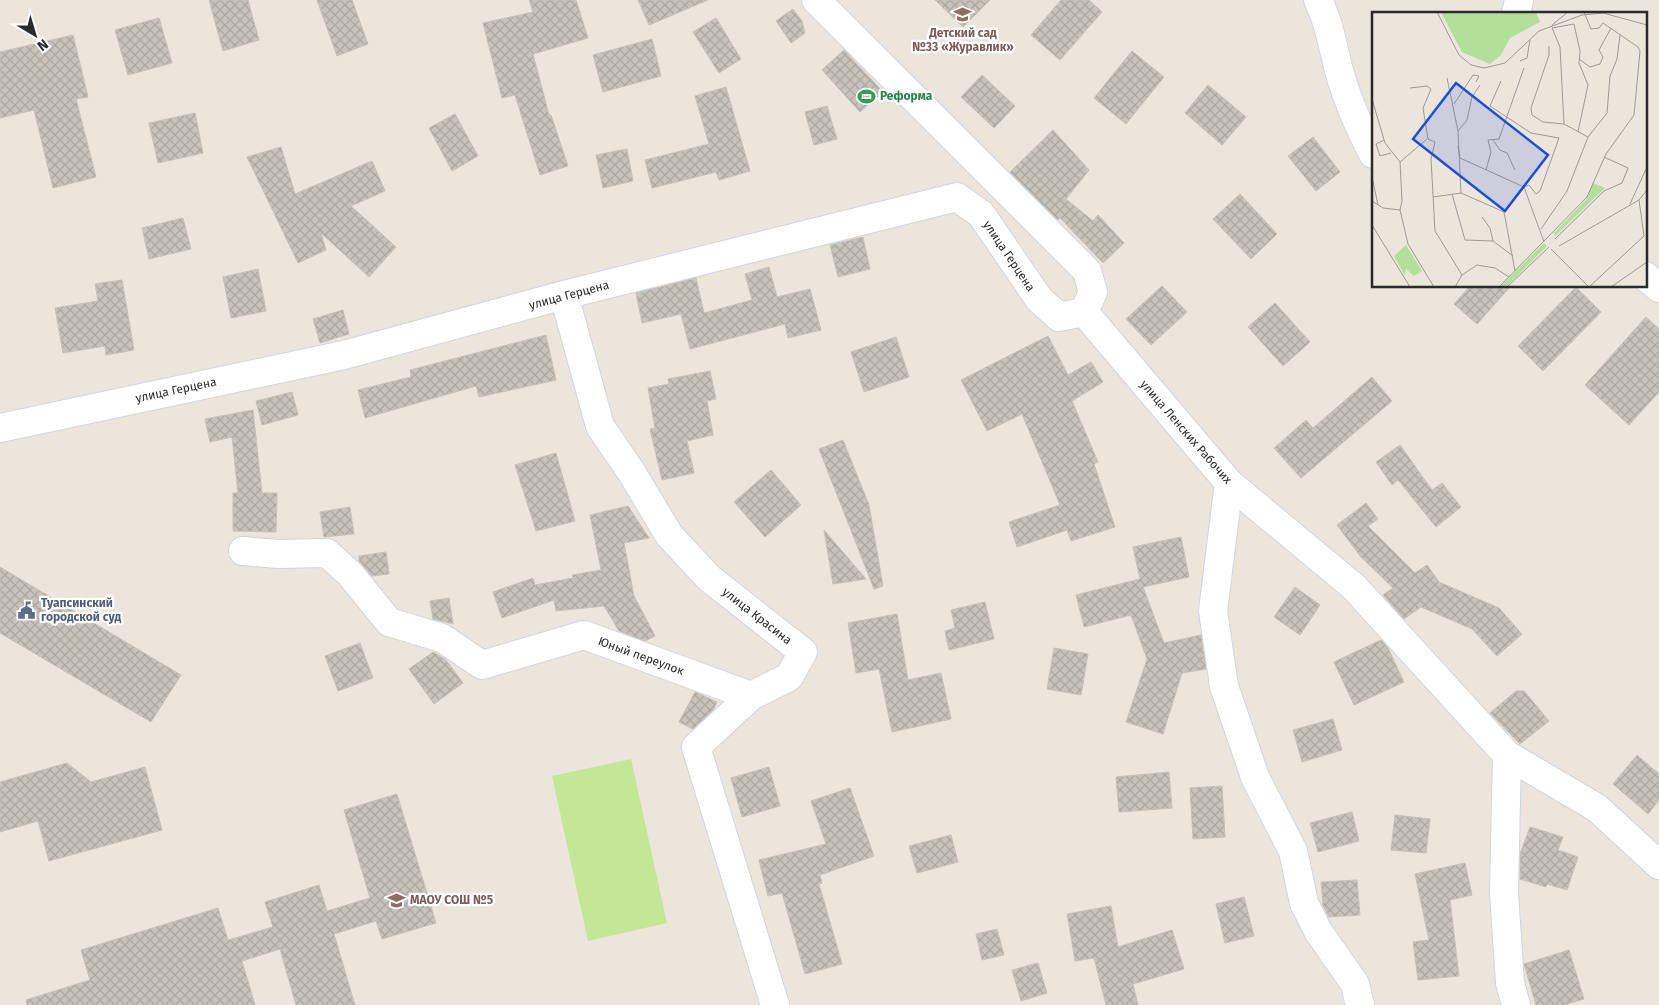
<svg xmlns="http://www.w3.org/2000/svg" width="1659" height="1005" font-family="'Fira Sans',sans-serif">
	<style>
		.pitch { fill: #c4e796 }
		.building { fill: url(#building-cross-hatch); stroke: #c6c1b6 }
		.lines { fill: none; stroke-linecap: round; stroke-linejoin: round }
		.minor-casing { stroke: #d1d4e2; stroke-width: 30 }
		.minor { stroke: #fff; stroke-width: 28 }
		.labels { text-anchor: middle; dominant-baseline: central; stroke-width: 4.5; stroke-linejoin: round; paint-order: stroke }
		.education-label { font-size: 12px; font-weight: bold; fill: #785e54; stroke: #fff }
		.leisure-label { font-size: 12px; font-weight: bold; fill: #27864d; stroke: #fff; text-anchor: start }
		.street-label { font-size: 12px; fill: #2a2a2a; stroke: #fff }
		.service-label { font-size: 12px; font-weight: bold; fill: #4e5e75; stroke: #fff; text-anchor: start }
		.inset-road { fill: none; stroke: #9e9a95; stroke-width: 1 }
		.view { fill: #1d4ed8; fill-opacity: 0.15; stroke: #1d4ed8; stroke-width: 2.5 }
		.inset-edge { fill: none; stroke: #2a2a2a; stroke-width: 2.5 }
	</style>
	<defs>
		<pattern id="building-cross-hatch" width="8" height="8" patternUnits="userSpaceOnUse" patternTransform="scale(1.25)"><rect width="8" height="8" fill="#c7c3bb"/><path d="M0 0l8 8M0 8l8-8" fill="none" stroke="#aba8a1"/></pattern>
	</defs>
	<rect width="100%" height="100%" fill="#ebe5dc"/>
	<path class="pitch" d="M 631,759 L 667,923 L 588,941 L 552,776 Z"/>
	<path class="building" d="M 209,0 L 248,0 L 259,40 L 223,51 Z
		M 317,0 L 352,0 L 368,44 L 337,56 Z
		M 529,0 L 576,0 L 588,38 L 533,54 L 549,115 L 551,115 L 568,166 L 540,175 L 515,95 L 502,98 L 483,23 L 533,12 Z
		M 638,0 L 708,0 L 649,25 Z
		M 935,0 L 990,0 L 963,27 Z
		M 1061,0 L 1089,0 L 1102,12 L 1060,60 L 1031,35 Z
		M 793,9 L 802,21 L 805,33 L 791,43 L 776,21 Z
		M 159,18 L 172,63 L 128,75 L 115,30 Z
		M 716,18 L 741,59 L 719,73 L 693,32 Z
		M 73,35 L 88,97 L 76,99 L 96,177 L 53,188 L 34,110 L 0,118 L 0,52 Z
		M 652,39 L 661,76 L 603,92 L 593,55 Z
		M 844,50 L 883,92 L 860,112 L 822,70 Z
		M 1132,51 L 1164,77 L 1126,124 L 1094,98 Z
		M 982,75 L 1015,106 L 994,128 L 961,97 Z
		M 1208,85 L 1246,117 L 1222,145 L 1185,113 Z
		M 726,87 L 750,171 L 719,180 L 716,172 L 652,188 L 645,160 L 709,144 L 695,96 Z
		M 827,106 L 837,139 L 814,145 L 805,112 Z
		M 195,113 L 203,153 L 158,163 L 149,123 Z
		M 455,114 L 478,156 L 452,171 L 429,128 Z
		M 1053,130 L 1089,170 L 1066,199 L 1093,221 L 1098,215 L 1124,243 L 1103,263 L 1060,218 L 1058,220 L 1010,172 Z
		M 1313,137 L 1340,172 L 1316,191 L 1288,156 Z
		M 281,147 L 295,194 L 372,161 L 385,191 L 351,206 L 396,247 L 369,277 L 321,233 L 326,250 L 298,263 L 247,157 Z
		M 627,149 L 633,181 L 603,188 L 596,155 Z
		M 1240,194 L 1277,234 L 1251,259 L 1213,219 Z
		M 183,218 L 191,249 L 149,259 L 142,228 Z
		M 863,237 L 870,269 L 838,277 L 830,245 Z
		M 769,267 L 777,297 L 810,289 L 821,330 L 788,338 L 785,324 L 690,349 L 681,314 L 642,323 L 636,293 L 696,278 L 704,313 L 752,300 L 745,274 Z
		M 258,269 L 266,311 L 231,318 L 223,277 Z
		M 122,280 L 134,350 L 106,355 L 105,346 L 63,353 L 55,308 L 98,301 L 95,284 Z
		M 1162,286 L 1187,312 L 1151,345 L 1126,319 Z
		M 1470,286 L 1511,286 L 1477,324 L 1454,304 Z
		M 1576,287 L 1601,312 L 1543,371 L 1518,346 Z
		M 1275,303 L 1310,342 L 1283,366 L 1248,327 Z
		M 343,310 L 349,334 L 320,343 L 313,319 Z
		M 1646,317 L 1659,329 L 1659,392 L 1629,425 L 1585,385 Z
		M 546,335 L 556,380 L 479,397 L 476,386 L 365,418 L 358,390 L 411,377 L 410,370 Z
		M 1048,336 L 1068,375 L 1091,362 L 1103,382 L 1072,401 L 1098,462 L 1094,464 L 1115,527 L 1071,541 L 1067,530 L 1017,547 L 1009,522 L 1060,505 L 1022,414 L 987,431 L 961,380 Z
		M 896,337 L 909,377 L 864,392 L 851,352 Z
		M 710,371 L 716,399 L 707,401 L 713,435 L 687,441 L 694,473 L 662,480 L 650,429 L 655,428 L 648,388 L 669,384 L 668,379 Z
		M 1372,377 L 1392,401 L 1301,478 L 1274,448 L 1306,420 L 1313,428 Z
		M 292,392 L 298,415 L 262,425 L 256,401 Z
		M 253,410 L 262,493 L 277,493 L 276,532 L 233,531 L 233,493 L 238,493 L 232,437 L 210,442 L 205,419 Z
		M 843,440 L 869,505 L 883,586 L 874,589 L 819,449 Z
		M 1400,445 L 1432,490 L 1442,483 L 1461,507 L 1436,527 L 1398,480 L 1392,485 L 1376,462 Z
		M 556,453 L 575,521 L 536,531 L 515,465 Z
		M 771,470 L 801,505 L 765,537 L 734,502 Z
		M 1366,503 L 1378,519 L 1368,526 L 1415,573 L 1427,565 L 1439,582 L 1499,608 L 1522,634 L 1497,656 L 1472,629 L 1421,607 L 1404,619 L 1383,595 L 1393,588 L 1361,557 L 1337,525 Z
		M 628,506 L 649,538 L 624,543 L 634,596 L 655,636 L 645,641 L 619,631 L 604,606 L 556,611 L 554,600 L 502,618 L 493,592 L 533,578 L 535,585 L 573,578 L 572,575 L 601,570 L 590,515 Z
		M 350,507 L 354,534 L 324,537 L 320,512 Z
		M 824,530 L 866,579 L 833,584 Z
		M 1181,537 L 1189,577 L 1143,587 L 1164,643 L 1201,635 L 1206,669 L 1182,673 L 1163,734 L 1126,722 L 1147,659 L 1131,615 L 1084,627 L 1076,595 L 1140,579 L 1133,547 Z
		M 386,552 L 389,574 L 372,576 L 359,561 L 359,556 Z
		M 0,567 L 181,675 L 151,722 L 0,633 Z
		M 1295,587 L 1320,605 L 1300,635 L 1274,617 Z
		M 449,598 L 453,624 L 433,619 L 430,601 Z
		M 985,602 L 994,639 L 949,650 L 945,631 L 955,628 L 951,610 Z
		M 897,614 L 908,680 L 941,673 L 951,719 L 892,732 L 879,669 L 856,673 L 848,623 Z
		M 1381,640 L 1388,648 L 1404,682 L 1354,705 L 1334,662 Z
		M 360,643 L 373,678 L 338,691 L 325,656 Z
		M 1054,648 L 1088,654 L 1081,695 L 1047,689 Z
		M 433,652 L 446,660 L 463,683 L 434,704 L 409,669 Z
		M 1516,691 L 1524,691 L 1549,721 L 1520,744 L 1490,713 Z
		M 695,692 L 717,702 L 713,710 L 693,729 L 679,722 Z
		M 1333,719 L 1342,750 L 1302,762 L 1293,730 Z
		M 1637,755 L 1659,774 L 1659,800 L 1648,814 L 1613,784 Z
		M 67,763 L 91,782 L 145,767 L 162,830 L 49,861 L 38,821 L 0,832 L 0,782 Z
		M 769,767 L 780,806 L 742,817 L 731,778 Z
		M 1169,772 L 1172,808 L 1119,812 L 1116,777 Z
		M 1222,786 L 1225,837 L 1193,839 L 1190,788 Z
		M 850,788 L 874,856 L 820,875 L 822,883 L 819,884 L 842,964 L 805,974 L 782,893 L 768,896 L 759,860 L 826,844 L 811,801 Z
		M 397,794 L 436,923 L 382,939 L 376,921 L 334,934 L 355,1005 L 296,1005 L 280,949 L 242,961 L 255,1005 L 27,1005 L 26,1000 L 90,980 L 81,950 L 218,908 L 228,940 L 273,927 L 265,902 L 319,885 L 327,911 L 370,898 L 344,810 Z
		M 1352,812 L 1359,841 L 1318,852 L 1310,823 Z
		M 1395,815 L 1430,819 L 1426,853 L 1391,850 Z
		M 1530,827 L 1563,837 L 1558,850 L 1578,857 L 1567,890 L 1547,884 L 1546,887 L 1520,879 L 1520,854 Z
		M 951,835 L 958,862 L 917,873 L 909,846 Z
		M 1465,863 L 1472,895 L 1450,900 L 1459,976 L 1418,980 L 1413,942 L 1429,940 L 1415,874 Z
		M 1357,880 L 1360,915 L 1329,917 L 1323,905 L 1321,882 Z
		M 1244,897 L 1254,936 L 1225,943 L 1216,904 Z
		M 1111,906 L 1118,947 L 1172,930 L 1184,969 L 1133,984 L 1138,1005 L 1106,1005 L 1094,958 L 1075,961 L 1067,914 Z
		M 997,929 L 1004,955 L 982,960 L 976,934 Z
		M 1569,950 L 1584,999 L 1564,1005 L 1536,1005 L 1524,964 Z
		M 1038,963 L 1047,993 L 1021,1001 L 1012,970 Z"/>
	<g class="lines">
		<defs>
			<path id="minor" d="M 816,0 L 1087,271 L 1093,292 L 1084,312 L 1229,483 L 1354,587 L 1507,755 L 1597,808 L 1659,865
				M 1318,0 C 1329,22 1332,43 1338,67 C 1346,97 1359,127 1373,154
				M 1516,14 L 1519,0
				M 1645,276 L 1659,288
				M 564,295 L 600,426 L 632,473 L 669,535 L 709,578 L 803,652 L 789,677 L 751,696 L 696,747 L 775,1005
				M 0,428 L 344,355 L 564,295 L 957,197 L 981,214 L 1039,299 L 1059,317 L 1084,312
				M 1229,483 L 1213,611 L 1224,686 L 1255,777 L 1293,851 L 1304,903 L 1318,931 L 1355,984 L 1360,1005
				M 243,551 L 278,554 L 327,553 L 350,574 L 389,622 L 442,638 L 482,665 L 584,635 L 751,696
				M 1507,755 L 1504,893 L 1510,983 L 1516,1005"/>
		</defs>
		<use href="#minor" class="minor-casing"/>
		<use href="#minor" class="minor"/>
	</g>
	<defs>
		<symbol id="school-bare" viewBox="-9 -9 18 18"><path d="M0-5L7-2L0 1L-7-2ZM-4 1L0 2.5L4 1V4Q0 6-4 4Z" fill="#8d6e63" stroke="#fff" stroke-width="2.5" paint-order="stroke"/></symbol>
		<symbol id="stadium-bare" viewBox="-9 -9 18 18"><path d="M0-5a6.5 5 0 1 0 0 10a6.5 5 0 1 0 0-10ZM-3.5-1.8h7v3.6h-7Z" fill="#2e9e5b" stroke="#fff" stroke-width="2.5" paint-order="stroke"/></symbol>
		<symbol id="civic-bare" viewBox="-9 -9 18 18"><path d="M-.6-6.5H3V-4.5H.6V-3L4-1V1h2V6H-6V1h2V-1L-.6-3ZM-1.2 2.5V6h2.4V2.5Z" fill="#5c6f8a" stroke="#fff" stroke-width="2.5" paint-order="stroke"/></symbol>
	</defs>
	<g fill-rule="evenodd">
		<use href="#school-bare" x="950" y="2" width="25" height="25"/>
		<use href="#stadium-bare" x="854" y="84" width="25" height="25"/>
		<use href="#civic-bare" x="14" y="598" width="25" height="25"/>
		<use href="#school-bare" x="384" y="888" width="25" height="25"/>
	</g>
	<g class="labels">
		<g class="education-label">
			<text x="963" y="33">Детский сад<tspan x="963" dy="14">№33 «Журавлик»</tspan></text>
			<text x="410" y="900" text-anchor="start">МАОУ СОШ №5</text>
		</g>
		<g class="leisure-label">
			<text x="880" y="96">Реформа</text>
		</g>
		<g class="street-label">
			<text transform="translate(1009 256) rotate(56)">улица Герцена</text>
			<text transform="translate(569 295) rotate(-15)">улица Герцена</text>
			<text transform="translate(176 390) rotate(-12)">улица Герцена</text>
			<text transform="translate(1186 432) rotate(49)">улица Ленских Рабочих</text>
			<text transform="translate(757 616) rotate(38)">улица Красина</text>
			<text transform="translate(641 656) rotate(20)">Юный переулок</text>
		</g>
		<g class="service-label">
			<text x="41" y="603">Туапсинский<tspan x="41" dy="14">городской суд</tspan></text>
		</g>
	</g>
	<g transform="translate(1372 12)">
		<rect width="275" height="275" fill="#ebe5dc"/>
		<path d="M 34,233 L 50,259 L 42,264 L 34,257 L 33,264 L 22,244 Z" fill="#b2e09a"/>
		<path d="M 69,0 L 164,0 L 168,10 L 138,26 L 129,43 L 118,52 L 90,40 Z" fill="#b2e09a"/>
		<path d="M 221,171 L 233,176 L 183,224 L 182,221 L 214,188 ZM 172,231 L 175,234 L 134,275 L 128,275 Z" fill="#b2e09a"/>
		<path class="inset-road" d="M 65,0 L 87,43 L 99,53 L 112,56 L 133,51 L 167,19 L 210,3 L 231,1 L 275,13M 212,0 L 219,17 L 227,16 L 231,11 L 266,35M 180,13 L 196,0M 177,34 L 177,43 L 159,96 L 160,103 L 171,110 L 192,112 L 216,125M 207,47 L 218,55 L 228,52 L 231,45 L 227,38 L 239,16M 148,49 L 155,46 L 158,28M 75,66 L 86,119 L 89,181M 129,69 L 118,94 L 159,121 L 187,126 L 168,179 L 164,182 L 157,173 L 152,175M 38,76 L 55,74 L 59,77 L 51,96 L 56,127M 0,87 L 13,131 L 28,150M 82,92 L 101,63 L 107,64 L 104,70M 192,112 L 188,35 L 180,16 L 202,12 L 208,39 L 207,51 L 216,73 L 206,120M 86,119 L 95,108 L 100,85 L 108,73M 56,127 L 63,130 L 59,147 L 63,219 L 90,263M 12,128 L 4,132 L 8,144 L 19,141M 121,128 L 128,138 L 135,141 L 143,158M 86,134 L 88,146 L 152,175M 28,150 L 55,127M 114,158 L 119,140 L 116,128 L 127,127 L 152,56M 0,165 L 6,193M 152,175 L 172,230M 80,182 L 93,228 L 121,229M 61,185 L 89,181 L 132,200 L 143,259M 0,189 L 11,196 L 28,198 L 36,232 L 62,275M 258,192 L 275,155M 28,198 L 30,189 L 28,150M 110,205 L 118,216 L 121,229 L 141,244M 0,213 L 38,275M 169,217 L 195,179 L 216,125 L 235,101 L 238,64 L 245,47 L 248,23M 183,227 L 232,179 L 250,171 L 256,156 L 232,145M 187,234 L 267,188M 179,237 L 217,275M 83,275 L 90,263 L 105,253 L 123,256 L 137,265M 127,275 L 215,185 L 234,142 L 262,103 L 268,39 L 266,35M 135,275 L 177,235M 217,275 L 272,224 L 267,188 L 275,178M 239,275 L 275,250"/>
		<path class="view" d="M 84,71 L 176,143 L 133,199 L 41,127 Z"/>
		<rect width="275" height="275" class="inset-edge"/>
	</g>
	<g transform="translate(35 35) rotate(142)" stroke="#ffffff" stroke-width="4" paint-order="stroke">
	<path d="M0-4L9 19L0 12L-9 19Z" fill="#2a2a2a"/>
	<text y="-8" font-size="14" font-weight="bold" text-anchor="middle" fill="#2a2a2a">N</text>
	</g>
</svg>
